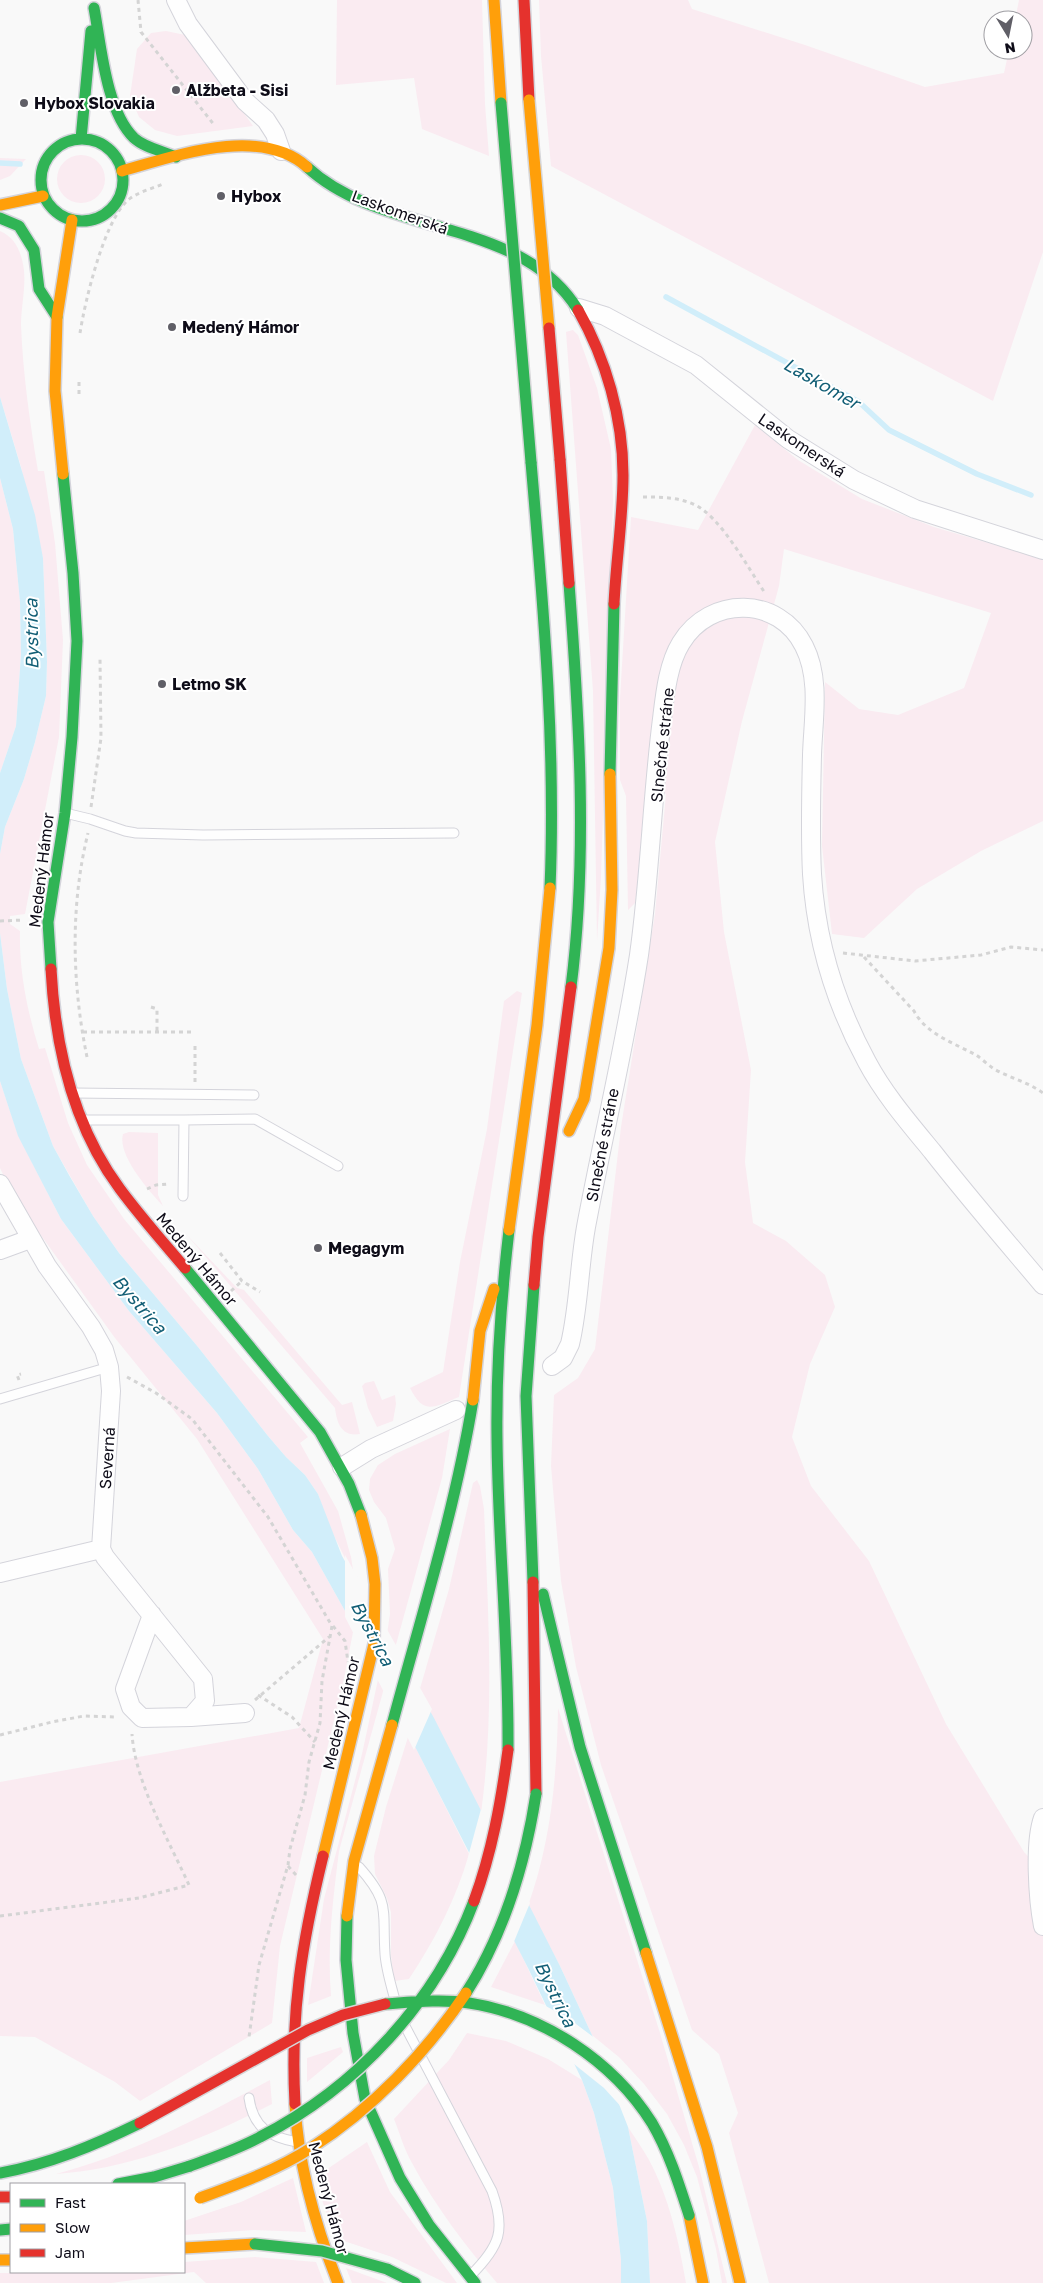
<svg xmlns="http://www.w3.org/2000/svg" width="1043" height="2283" font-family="'Golos Text',sans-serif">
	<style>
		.green { fill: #faebf1 }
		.water { fill: #d1eefa }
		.pier { fill: #f9f9f9 }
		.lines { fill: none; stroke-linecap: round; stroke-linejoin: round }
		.stream { stroke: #d1eefa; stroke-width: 5.5 }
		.lane-casing { stroke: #d4d4db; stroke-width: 11 }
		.street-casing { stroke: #d4d4db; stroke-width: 20 }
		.fast-casing { stroke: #d4d4db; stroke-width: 14 }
		.slow-casing { stroke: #d4d4db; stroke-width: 14 }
		.jam-casing { stroke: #d4d4db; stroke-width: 14 }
		.path { stroke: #d4d4d4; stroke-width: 3; stroke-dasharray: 4 4; stroke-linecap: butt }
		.lane { stroke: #fefefe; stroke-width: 9 }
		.street { stroke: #fefefe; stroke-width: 18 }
		.fast { stroke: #30b455; stroke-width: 11 }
		.slow { stroke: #ff9f0a; stroke-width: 11 }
		.jam { stroke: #e5322d; stroke-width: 11 }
		.fast-bridge-casing { stroke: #d6d6d8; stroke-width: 14; stroke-linecap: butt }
		.slow-bridge-casing { stroke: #d6d6d8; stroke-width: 14; stroke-linecap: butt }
		.jam-bridge-casing { stroke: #d6d6d8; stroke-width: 14; stroke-linecap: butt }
		.fast-bridge { stroke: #30b455; stroke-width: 11 }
		.slow-bridge { stroke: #ff9f0a; stroke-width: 11 }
		.jam-bridge { stroke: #e5322d; stroke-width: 11 }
		.poi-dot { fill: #605f67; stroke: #fff; stroke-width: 2 }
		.labels { text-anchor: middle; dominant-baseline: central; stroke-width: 4; stroke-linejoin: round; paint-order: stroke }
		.poi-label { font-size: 16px; font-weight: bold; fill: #0e0c18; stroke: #fff; text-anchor: start }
		.street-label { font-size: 16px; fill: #0e0c18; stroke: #fff }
		.water-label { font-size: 18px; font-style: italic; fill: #135f76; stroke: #fff }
	</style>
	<rect width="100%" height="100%" fill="#f9f9f9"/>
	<path class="green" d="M 337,0 L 482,0 L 485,104 L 489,156 L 422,129 L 414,78 L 336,85 Z
		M 539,0 L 688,0 L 692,9 L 805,45 L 925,87 L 1004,73 L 1009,50 L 1023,50 L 1023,20 L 1015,20 L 1019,0 L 1043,0 L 1043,252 L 993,401 L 551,166 L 541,56 Z
		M 166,31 L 190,36 L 253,126 L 177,136 L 155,130 L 139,117 L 130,96 L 137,49 L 151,33 Z
		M57 179a24 24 0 1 1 48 0a24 24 0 1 1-48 0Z
		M 0,158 L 26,159 L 10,176 L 0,180 Z
		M 0,231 C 14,237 20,249 23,264 C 27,283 21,306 21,325 C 23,375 30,423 38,471 L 44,471 L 55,543 L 63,640 L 59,737 L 25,914 L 10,916 L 10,924 L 20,931 C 19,971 27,1010 39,1049 L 45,1048 L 68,1123 L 87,1165 L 124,1219 L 308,1437 L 300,1443 L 338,1511 L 351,1557 L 354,1576 L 330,1528 L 318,1494 L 305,1475 L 286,1457 L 268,1436 L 198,1347 L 119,1253 L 93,1216 L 53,1146 L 21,1059 L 7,989 L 0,933 L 0,854 L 5,827 L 24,779 L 35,742 L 46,696 L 47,662 L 43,558 L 21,467 L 0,397 Z
		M 573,330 L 578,335 L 597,388 L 611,449 L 613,500 L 601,877 L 597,941 L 593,691 L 566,332 Z
		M 755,425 L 798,460 L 862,499 L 934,527 L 1043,559 L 1043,821 L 981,851 L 917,889 L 864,938 L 832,934 L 822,846 L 825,682 L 859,709 L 898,715 L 964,688 L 991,613 L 784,549 L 779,586 L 742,721 L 715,842 L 724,932 L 751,1070 L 745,1162 L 753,1223 L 786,1241 L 825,1275 L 835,1307 L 810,1364 L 792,1437 L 811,1486 L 869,1561 L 946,1724 L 1024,1852 L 1039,1868 L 1043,1886 L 1043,2283 L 769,2283 L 729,2133 L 738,2113 L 719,2054 L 692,2030 L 601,1765 L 576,1667 L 561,1581 L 551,1466 L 554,1395 L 578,1378 L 595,1349 L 621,1127 L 655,914 L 666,794 L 648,789 L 635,903 L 628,910 L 626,796 L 620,780 L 620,698 L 631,517 L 698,530 Z
		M 0,478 L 13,529 L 20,602 L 21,654 L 16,726 L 0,773 Z
		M 517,991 L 522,993 L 459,1397 C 434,1407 424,1416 410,1388 L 443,1372 L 460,1262 L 487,1129 L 504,1001 Z
		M 0,1081 L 18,1135 L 61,1219 L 129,1311 L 217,1413 L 258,1469 L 293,1530 L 312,1552 L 354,1627 L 344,1678 L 280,1946 L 272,2023 L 140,2101 L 115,2082 L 35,2037 L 0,2036 L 0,1782 L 299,1728 L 323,1639 L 197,1439 L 115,1338 L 14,1198 L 0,1168 Z
		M 129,1132 L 158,1133 L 158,1195 L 163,1206 C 149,1191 117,1155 123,1134 Z
		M 186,1234 L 237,1288 L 244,1290 L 342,1405 L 352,1402 L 360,1434 C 342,1437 337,1424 335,1408 Z
		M 374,1381 L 382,1400 L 395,1395 L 396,1404 L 393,1421 L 377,1427 L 368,1408 L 362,1386 L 365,1383 Z
		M 450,1429 L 442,1478 L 339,1851 C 333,1899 327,1947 331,1996 L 308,2005 L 324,1899 L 362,1754 L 385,1647 L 390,1614 L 388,1569 L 395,1549 L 386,1518 L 374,1502 L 369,1490 L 370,1479 L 378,1465 L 395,1454 Z
		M 477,1480 L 480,1486 L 484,1509 C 488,1611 495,1712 481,1813 L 419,1692 L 449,1589 L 473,1483 Z
		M 558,1708 L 660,2033 L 699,2167 L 727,2283 L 722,2283 L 716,2249 L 697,2177 L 684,2145 L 667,2114 L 644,2084 L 620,2058 L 592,2035 L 560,1966 L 528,1906 C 551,1841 557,1777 558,1708 Z
		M 409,1734 L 469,1854 C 456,1899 435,1940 409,1979 L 394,1981 L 391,1955 L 391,1912 L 387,1898 L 375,1874 L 374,1856 L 386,1807 Z
		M 515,1941 L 545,2005 L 491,1987 Z
		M 467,2033 L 506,2041 L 548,2059 L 582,2080 L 594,2113 L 613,2188 L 621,2260 L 621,2283 L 497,2283 C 465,2245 435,2206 412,2163 C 404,2149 400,2134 394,2119 L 449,2060 Z
		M 341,2047 L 343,2052 L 307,2082 L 307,2058 Z
		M 270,2080 L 272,2104 C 204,2139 132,2169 56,2174 C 132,2154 201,2117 270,2080 Z
		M 628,2127 C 635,2138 643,2149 649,2160 C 669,2197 679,2242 686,2283 L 650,2283 L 647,2221 Z
		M 367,2142 L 390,2192 L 457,2283 L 446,2283 L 392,2257 L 335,2238 L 321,2197 L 317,2176 Z
		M 293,2178 L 306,2232 L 254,2230 L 184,2235 L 184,2221 L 241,2202 Z
		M 255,2257 L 316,2262 L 324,2283 L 206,2283 L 194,2272 L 111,2283 L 0,2283 L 0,2273 L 184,2272 L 184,2262 Z
		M 346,2268 L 387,2283 L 352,2283 Z"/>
	<path class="water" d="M 0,397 L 35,515 L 43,558 L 47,662 L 46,696 L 35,742 L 24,779 L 5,827 L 0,854 L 0,773 L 16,726 L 21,654 L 20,602 L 13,529 L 0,478 Z
		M 0,933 L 7,989 L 21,1059 L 53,1146 L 69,1175 L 93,1216 L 119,1253 L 198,1347 L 268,1436 L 286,1457 L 305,1475 L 318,1494 L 342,1556 L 434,1718 L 560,1966 L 592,2035 L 628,2127 L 647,2221 L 650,2283 L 621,2283 L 621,2260 L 613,2188 L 594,2113 L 582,2080 L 528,1968 L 354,1627 L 312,1552 L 293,1530 L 258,1469 L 217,1413 L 129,1311 L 61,1219 L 18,1136 L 0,1081 Z"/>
	<path class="pier" d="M 345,1555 L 432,1709 L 414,1750 L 345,1617 Z
		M 481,1809 L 530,1903 L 513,1944 L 468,1857 Z
		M 542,2004 L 568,2018 L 596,2039 L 625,2111 L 604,2088 L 569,2060 Z"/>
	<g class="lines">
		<path class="stream" d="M 0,163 L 20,164
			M 666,297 L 859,402 L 889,430 L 977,474 L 1031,495"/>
		<defs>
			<path id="lane" d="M 65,813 L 90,819 L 125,831 L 136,833 L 203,835 L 454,833
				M 73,1093 L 254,1095
				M 84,1120 L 184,1120 L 183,1196
				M 184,1120 L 255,1119 L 338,1166
				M 0,1399 L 109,1367
				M 359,1867 C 391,1903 382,1909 385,1954 C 386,1969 391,1985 395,2000
				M 405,2026 L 492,2191 C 506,2230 500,2246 471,2275
				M 249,2098 C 253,2127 269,2137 297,2142"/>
			<path id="street" d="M 176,0 L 188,24 L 245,101 L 266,120 L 275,134 L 281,151
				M 579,308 L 605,316 L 696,365 L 788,439 L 854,480 L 915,509 L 1043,550
				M 0,1184 L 47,1266 L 91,1327 L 104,1350 L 109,1367 L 111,1391 L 101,1549 L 105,1557 L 203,1679 L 205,1701 L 191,1717 L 142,1718 L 131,1707 L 125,1689 L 152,1615
				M 0,1250 L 30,1239
				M 552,1366 L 563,1358 L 570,1344 C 579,1306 579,1266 586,1227 C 603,1136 625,1046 639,955 C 650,877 652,797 662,719 C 665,694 668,664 681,643 C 710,595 779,596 804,646 C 821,679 813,720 812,755 C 811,795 810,834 812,874 C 816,940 835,1003 867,1062 C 884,1094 909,1123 932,1151 C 968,1197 1006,1241 1043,1285
				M 342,1467 L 371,1449 L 456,1410
				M 0,1573 L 101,1549
				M 191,1717 L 245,1713
				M 1043,1818 C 1034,1843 1038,1900 1043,1926"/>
			<path id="fast" d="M 94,8 C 101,45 106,111 134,138 C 145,148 163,151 176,157
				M41 180a41 41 0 1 1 82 0a41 41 0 1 1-82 0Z
				M 81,139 L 91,31
				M 307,167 C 384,238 520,216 578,310
				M 0,218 L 19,226 L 34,250 L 39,289 L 57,317
				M 531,462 C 543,604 556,745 550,888
				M 569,583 C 579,717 588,854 571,987
				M 610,774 L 614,604
				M 51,969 L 48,922 L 65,813 L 72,737 L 77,641 L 73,573 L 63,474
				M 185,1268 L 320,1432 L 349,1484 L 361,1515
				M 533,1582 L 526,1396 L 534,1285
				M 543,1594 L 580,1747 L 646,1953
				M 392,1725 C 421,1617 455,1510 473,1400
				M 508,1750 C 509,1646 498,1543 497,1439 C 496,1369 501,1299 509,1230
				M 347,1916 L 346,1960 L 353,2033 L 365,2099 L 400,2178 L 429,2225 L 475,2283
				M 0,2173 C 50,2164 95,2145 140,2123
				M 118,2184 L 154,2177 L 190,2166
				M 0,2230 L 11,2229
				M 387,2269 L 415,2283"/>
			<path id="slow" d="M 494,0 L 501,103
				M 122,171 C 175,156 260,125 307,167
				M 0,205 L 43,196
				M 63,474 L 55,391 L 57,317 L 72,220
				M 569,1131 L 584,1099 L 609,948 L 612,890 L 610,774
				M 509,1230 L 537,1025 L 550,888
				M 473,1400 L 480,1331 L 494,1289
				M 323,1856 L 374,1644 L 375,1584 L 372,1558 L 361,1515
				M 347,1916 L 354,1861 L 392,1725
				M 646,1953 L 707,2147 L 740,2283
				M 295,2104 C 298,2166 315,2225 338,2283
				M 689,2215 L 703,2283
				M 184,2248 L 255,2244
				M 0,2260 L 11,2260"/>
			<path id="jam" d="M 524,0 L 529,100
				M 578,310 C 606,359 623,418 623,475 C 623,518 616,561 614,604
				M 560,459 L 569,583
				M 51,969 C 55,1045 73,1126 120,1189 C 140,1216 163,1242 185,1268
				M 534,1285 L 538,1237 L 571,987
				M 533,1582 L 536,1794
				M 295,2104 C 290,2014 302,1942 323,1856
				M 0,2197 L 11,2197"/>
		</defs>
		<use href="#lane" class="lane-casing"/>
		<use href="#street" class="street-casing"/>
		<use href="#fast" class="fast-casing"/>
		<use href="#slow" class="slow-casing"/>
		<use href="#jam" class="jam-casing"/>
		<path class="path" d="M 138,0 L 141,32 L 215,126
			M 80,333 C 85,301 104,221 128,200 C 138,192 151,189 163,184
			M 79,382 L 79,398
			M 643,497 C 660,497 677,497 693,504 C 720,515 748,568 765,593
			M 91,807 L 101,738 L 100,659
			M 0,921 L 24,920
			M 843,953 L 915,961 L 981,955 L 1011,947 L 1043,950
			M 864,957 L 914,1011 C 926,1034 954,1043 976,1055 C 982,1059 988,1065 994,1069 C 1010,1078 1028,1082 1043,1093
			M 151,1007 L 157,1009 L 157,1032
			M 83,1032 L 195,1032
			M 87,1057 C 72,984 70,906 88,833
			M 195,1082 L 195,1045
			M 147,1189 L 156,1185 L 170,1184
			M 220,1253 L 242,1281 L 260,1292
			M 231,1291 L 242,1281
			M 127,1377 L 156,1393 L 192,1419 L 268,1517 L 332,1626 L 322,1681 L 320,1723 L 309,1762 L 305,1795 L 290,1849 L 288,1865 L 259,1965 L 249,2037
			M 19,1380 L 17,1375 L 21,1374
			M 333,1626 L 345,1641 L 348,1662
			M 258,1695 L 292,1717 L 315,1742
			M 255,1700 L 329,1637
			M 0,1735 L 52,1722 L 84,1716 L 116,1717
			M 288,1866 L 297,1876
			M 0,1916 L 139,1898 L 189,1885 C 169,1841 135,1782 132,1734"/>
		<use href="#lane" class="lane"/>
		<use href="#street" class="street"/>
		<use href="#fast" class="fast"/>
		<use href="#slow" class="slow"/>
		<use href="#jam" class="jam"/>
		<defs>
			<path id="fast-bridge" d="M 501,103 L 531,462
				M 466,1993 C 505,1932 525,1865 536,1794
				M 385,2004 C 413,2002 441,1999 469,2003 C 542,2014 613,2061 652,2123 C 669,2152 679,2184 689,2215
				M 190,2166 C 214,2157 238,2149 260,2137 C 356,2088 436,2002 474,1901
				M 255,2244 L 322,2251 L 387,2269"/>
			<path id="slow-bridge" d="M 529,100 L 549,328
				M 200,2198 C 238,2184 277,2170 311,2148 C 372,2109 426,2053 466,1993"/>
			<path id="jam-bridge" d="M 549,328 L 560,459
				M 474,1901 C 492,1852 501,1802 508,1750
				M 140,2123 L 308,2030 L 343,2015 L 385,2004"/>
		</defs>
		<use href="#fast-bridge" class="fast-bridge-casing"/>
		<use href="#slow-bridge" class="slow-bridge-casing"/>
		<use href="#jam-bridge" class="jam-bridge-casing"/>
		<use href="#fast-bridge" class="fast-bridge"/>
		<use href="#slow-bridge" class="slow-bridge"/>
		<use href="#jam-bridge" class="jam-bridge"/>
	</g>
	<g class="poi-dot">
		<circle cx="176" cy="90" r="5"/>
		<circle cx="24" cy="103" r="5"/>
		<circle cx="221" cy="196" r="5"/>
		<circle cx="172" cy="327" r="5"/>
		<circle cx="162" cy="684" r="5"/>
		<circle cx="318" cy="1248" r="5"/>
	</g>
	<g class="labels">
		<g class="poi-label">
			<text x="186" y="90">Alžbeta - Sisi</text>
			<text x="34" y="103">Hybox Slovakia</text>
			<text x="231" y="196">Hybox</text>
			<text x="182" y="327">Medený Hámor</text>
			<text x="172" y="684">Letmo SK</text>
			<text x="328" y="1248">Megagym</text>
		</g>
		<g class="street-label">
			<text transform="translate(400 212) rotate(20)">Laskomerská</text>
			<text transform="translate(802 445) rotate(34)">Laskomerská</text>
			<text transform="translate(662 745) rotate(-84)">Slnečné stráne</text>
			<text transform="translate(41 870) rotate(-83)">Medený Hámor</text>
			<text transform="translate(602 1145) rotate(-79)">Slnečné stráne</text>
			<text transform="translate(197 1259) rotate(50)">Medený Hámor</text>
			<text transform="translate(107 1458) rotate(-86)">Severná</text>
			<text transform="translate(341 1713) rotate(-77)">Medený Hámor</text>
			<text transform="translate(329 2198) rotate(75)">Medený Hámor</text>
		</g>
		<g class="water-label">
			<text transform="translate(822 383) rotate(30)">Laskomer</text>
			<text transform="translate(31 634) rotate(-91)">Bystrica</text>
			<text transform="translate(140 1304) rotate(49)">Bystrica</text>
			<text transform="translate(373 1633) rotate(62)">Bystrica</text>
			<text transform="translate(556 1994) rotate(64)">Bystrica</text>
		</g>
	</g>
	<rect x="10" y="2183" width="175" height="90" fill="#ffffff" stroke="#9f9ea3"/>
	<rect x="20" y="2199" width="25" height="8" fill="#30b455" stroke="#9f9ea3"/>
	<text x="55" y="2208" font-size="15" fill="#0e0c18">Fast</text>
	<rect x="20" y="2224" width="25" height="8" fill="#ff9f0a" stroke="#9f9ea3"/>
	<text x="55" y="2233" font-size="15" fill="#0e0c18">Slow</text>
	<rect x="20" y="2249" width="25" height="8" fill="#e5322d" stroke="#9f9ea3"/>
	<text x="55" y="2258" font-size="15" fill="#0e0c18">Jam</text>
	<g transform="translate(1008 35) rotate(170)"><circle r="24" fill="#ffffff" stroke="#9f9ea3"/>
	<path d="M0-4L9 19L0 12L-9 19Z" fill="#605f67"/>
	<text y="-8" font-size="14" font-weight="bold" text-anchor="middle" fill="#0e0c18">N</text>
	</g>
</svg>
